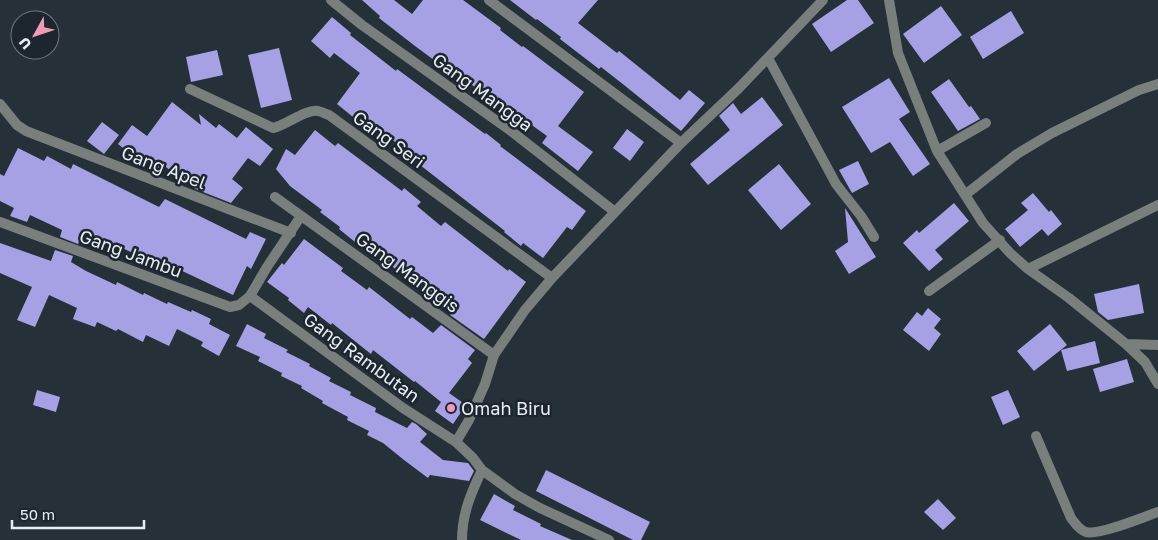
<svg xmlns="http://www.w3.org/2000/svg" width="1158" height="540" font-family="'Golos Text',sans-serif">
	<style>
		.building { fill: #a5a1e4 }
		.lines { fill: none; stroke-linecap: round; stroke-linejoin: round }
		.street { stroke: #787f7d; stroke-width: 10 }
		.poi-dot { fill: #ef9ab7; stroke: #1d262e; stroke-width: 2 }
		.labels { text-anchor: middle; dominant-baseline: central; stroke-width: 5; stroke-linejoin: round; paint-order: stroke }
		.street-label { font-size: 18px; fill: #e7edf3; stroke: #1d262e }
		.poi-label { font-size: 18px; fill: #e7edf3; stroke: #1d262e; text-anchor: start }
	</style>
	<rect width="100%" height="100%" fill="#263038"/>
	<path class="building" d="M 362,0 L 394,0 L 412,14 L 423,0 L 463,0 L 501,28 L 500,30 L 522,47 L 523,46 L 584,92 L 558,126 L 593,152 L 578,171 L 542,143 L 547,136 L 522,118 L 519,121 L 446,65 L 445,66 L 439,61 L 438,63 L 415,46 L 379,18 L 380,16 Z
		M 510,0 L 598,0 L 578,23 L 617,53 L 619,51 L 680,100 L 689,90 L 705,103 L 681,131 L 624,85 L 601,67 L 599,69 L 560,39 L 561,37 L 537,19 L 536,20 Z
		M 847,0 L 858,0 L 874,23 L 831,52 L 812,24 Z
		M 941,6 L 962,35 L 924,63 L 903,34 Z
		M 1011,11 L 1024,33 L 983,59 L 970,37 Z
		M 332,17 L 351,33 L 350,35 L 396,71 L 397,69 L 485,134 L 486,133 L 501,145 L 500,146 L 586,211 L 572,230 L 567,227 L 543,258 L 523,243 L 521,246 L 504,232 L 505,231 L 420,165 L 422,162 L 398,144 L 377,129 L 376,131 L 355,115 L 353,117 L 337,104 L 360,73 L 334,53 L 330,58 L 311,41 Z
		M 279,48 L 292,100 L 261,108 L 248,55 Z
		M 217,50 L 223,75 L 191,82 L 186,57 Z
		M 889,78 L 910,112 L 899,119 L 930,164 L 913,176 L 890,142 L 871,153 L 842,107 Z
		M 949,79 L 969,107 L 971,106 L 980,119 L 958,131 L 931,92 Z
		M 762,97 L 783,125 L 708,185 L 690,164 L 730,130 L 719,116 L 733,103 L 741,114 Z
		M 172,102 L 201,125 L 199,114 L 216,128 L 219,124 L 237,138 L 246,127 L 273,149 L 260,166 L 248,158 L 232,179 L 243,188 L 231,203 L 193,188 L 162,164 L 158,169 L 137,153 L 134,157 L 118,144 L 132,125 L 147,136 Z
		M 102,122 L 119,135 L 104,154 L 87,141 Z
		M 627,129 L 644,142 L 630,161 L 613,148 Z
		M 315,130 L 335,146 L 338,143 L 402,191 L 404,188 L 421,202 L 417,206 L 441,226 L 445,222 L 508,271 L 509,269 L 526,282 L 484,339 L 450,315 L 453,311 L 403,275 L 358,239 L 355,242 L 339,229 L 340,227 L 320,212 L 322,210 L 290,186 L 276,169 L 286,149 L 295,155 Z
		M 18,148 L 44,161 L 47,156 L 71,169 L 73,164 L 159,207 L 165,199 L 246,239 L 250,232 L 266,239 L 251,269 L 247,266 L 233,295 L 159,260 L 157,264 L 107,241 L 106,243 L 83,232 L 78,244 L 60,237 L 62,230 L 30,215 L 27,222 L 10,216 L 14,208 L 0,201 L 0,174 L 4,176 Z
		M 858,161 L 869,184 L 852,193 L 839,170 Z
		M 779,164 L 811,204 L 781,230 L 748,190 Z
		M 1033,193 L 1049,212 L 1051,210 L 1062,224 L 1048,236 L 1042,229 L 1020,247 L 1005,229 L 1028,210 L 1021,203 Z
		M 954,203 L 969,221 L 935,250 L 943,259 L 929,271 L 903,243 L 917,230 L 919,233 Z
		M 845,208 L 876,257 L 849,274 L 835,251 L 848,242 Z
		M 304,239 L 343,268 L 341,271 L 367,290 L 369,287 L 410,319 L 412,317 L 433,333 L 441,325 L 475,350 L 468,359 L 472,363 L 449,393 L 466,405 L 453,424 L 435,411 L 441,402 L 415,381 L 414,382 L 373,350 L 371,354 L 332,323 L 331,325 L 308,307 L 304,313 L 288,300 L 289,298 L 267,282 L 282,263 L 284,265 Z
		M 0,243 L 51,261 L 55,250 L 73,256 L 71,262 L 86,271 L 116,285 L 117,282 L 143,295 L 144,293 L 167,304 L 168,302 L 191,312 L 192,310 L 211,319 L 209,324 L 230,335 L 219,356 L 201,346 L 203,342 L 177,329 L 169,346 L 146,335 L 143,342 L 118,329 L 116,331 L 97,322 L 95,327 L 73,319 L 77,308 L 49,295 L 35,327 L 17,320 L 32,287 L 0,273 Z
		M 1139,284 L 1144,313 L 1108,320 L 1098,312 L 1094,294 Z
		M 928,308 L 941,319 L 934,328 L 941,334 L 929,351 L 903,330 L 917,312 L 922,316 Z
		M 247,324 L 266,334 L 264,338 L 288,350 L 286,352 L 310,364 L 309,366 L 331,378 L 329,381 L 351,392 L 350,395 L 376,408 L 375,412 L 407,428 L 412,422 L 416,424 L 427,434 L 420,442 L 443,460 L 468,463 L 474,471 L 469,481 L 430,475 L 428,478 L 404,460 L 383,443 L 367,435 L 369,431 L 347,420 L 348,417 L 322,403 L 323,401 L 301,388 L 302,386 L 281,376 L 282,373 L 258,361 L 260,357 L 236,346 Z
		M 1050,324 L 1067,345 L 1034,371 L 1017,351 Z
		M 1095,341 L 1100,363 L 1067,371 L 1061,350 Z
		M 1127,359 L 1134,382 L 1100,392 L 1093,369 Z
		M 37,390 L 60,397 L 56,412 L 33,405 Z
		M 1008,390 L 1020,417 L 1003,425 L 991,397 Z
		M 546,470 L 650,522 L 641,540 L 633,540 L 536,491 Z
		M 494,494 L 515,506 L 513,510 L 541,524 L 540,526 L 572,540 L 521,540 L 480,520 Z
		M 938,499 L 956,518 L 943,530 L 924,512 Z"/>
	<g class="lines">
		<path class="street" d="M 331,0 L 362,25 L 511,131 L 615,212
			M 489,0 L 681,143
			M 889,0 L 898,53 L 937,151 L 983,223 L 1010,253 L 1028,269 L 1069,298 L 1126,344 L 1145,362 L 1158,384
			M 768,58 L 836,184 L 861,216 L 874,237
			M 190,89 L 273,128 C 287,125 305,109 318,111 C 322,112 326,114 329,115 L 552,278
			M 0,104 L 17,125 L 26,131 L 291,233
			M 937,151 L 986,123
			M 965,195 L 1017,154 L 1052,133 L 1139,90 L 1158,84
			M 275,197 L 494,355
			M 0,222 L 230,307 L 239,305 L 250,296 L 267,267 L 301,216
			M 1028,269 L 1158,205
			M 929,291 L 1000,240
			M 250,296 L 403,408 L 456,442 L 473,458 L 482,470 L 515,494 L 540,508 L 609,540
			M 1126,344 L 1158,345
			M 1036,436 L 1071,518 C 1075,523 1079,530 1086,532 C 1098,536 1144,517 1158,512
			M 456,442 L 469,420 L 485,384 L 494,355 L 525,310 L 552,278 L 681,143 L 739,88 L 823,0
			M 462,540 C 462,514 471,493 482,470"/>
	</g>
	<circle class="poi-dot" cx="451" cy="408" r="5"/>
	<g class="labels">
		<g class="street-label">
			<text transform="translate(483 92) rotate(36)">Gang Mangga</text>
			<text transform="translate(389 139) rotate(36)">Gang Seri</text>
			<text transform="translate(164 167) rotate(21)">Gang Apel</text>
			<text transform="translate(131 253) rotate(20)">Gang Jambu</text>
			<text transform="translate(408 272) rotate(36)">Gang Manggis</text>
			<text transform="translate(362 357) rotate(36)">Gang Rambutan</text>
		</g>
		<g class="poi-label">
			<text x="461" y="408">Omah Biru</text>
		</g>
	</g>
	<g transform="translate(35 35) rotate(230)"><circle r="24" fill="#1d262e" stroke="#6e767d"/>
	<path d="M0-4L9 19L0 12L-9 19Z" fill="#ef9ab7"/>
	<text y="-8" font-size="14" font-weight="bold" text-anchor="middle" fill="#e7edf3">U</text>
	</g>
	<path d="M12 520v8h132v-8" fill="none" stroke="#e7edf3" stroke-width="2.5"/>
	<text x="20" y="520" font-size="15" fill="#e7edf3" stroke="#1d262e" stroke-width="4" paint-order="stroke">50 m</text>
</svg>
